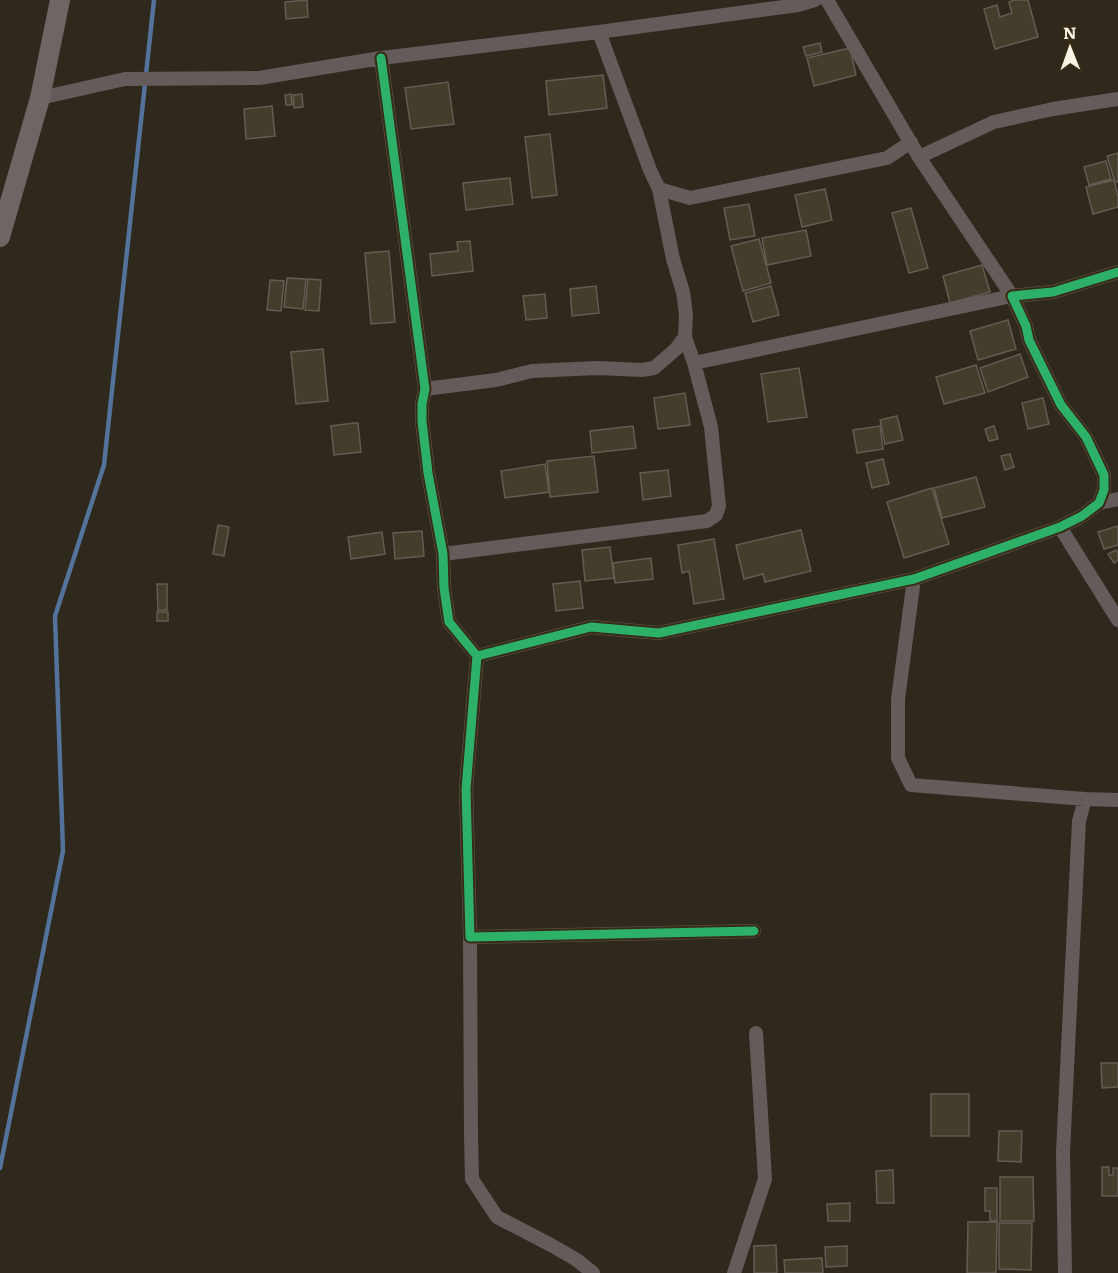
<svg xmlns="http://www.w3.org/2000/svg" width="1118" height="1273" font-family="Literata,serif">
	<style>
		.lines { fill: none; stroke-linecap: round; stroke-linejoin: round }
		.stream { stroke: #54739b; stroke-width: 4.5 }
		.building { fill: #453d2c; stroke: #625c52; stroke-width: 1.5 }
		.street { stroke: #645b5b; stroke-width: 14 }
		.secondary { stroke: #6f6565; stroke-width: 20 }
		.cycleway-casing { stroke: #362b15; stroke-width: 13 }
		.cycleway { stroke: #2db169; stroke-width: 9 }
	</style>
	<rect width="100%" height="100%" fill="#2e281d"/>
	<g class="lines">
		<path class="stream" d="M 0,1168 L 63,851 L 55,616 L 104,465 L 154,0"/>
	</g>
	<path class="building" d="M 307,0 L 308,17 L 286,19 L 285,2 Z
		M 1015,0 L 1028,0 L 1038,37 L 995,49 L 984,9 L 997,5 L 1000,17 L 1012,13 L 1009,2 Z
		M 820,43 L 822,52 L 806,56 L 803,47 Z
		M 850,48 L 856,75 L 814,86 L 807,58 Z
		M 603,75 L 607,108 L 549,115 L 546,81 Z
		M 448,82 L 454,124 L 411,129 L 405,88 Z
		M 291,94 L 292,105 L 286,105 L 285,95 Z
		M 302,94 L 303,107 L 294,108 L 293,95 Z
		M 272,106 L 275,136 L 246,139 L 244,109 Z
		M 550,134 L 557,195 L 532,198 L 525,137 Z
		M 1118,153 L 1118,182 L 1115,182 L 1107,156 Z
		M 1106,161 L 1111,179 L 1089,185 L 1084,167 Z
		M 510,178 L 513,204 L 466,210 L 463,183 Z
		M 1114,180 L 1118,197 L 1118,207 L 1093,214 L 1086,187 Z
		M 825,189 L 832,220 L 802,227 L 795,195 Z
		M 749,204 L 755,236 L 730,240 L 724,208 Z
		M 911,208 L 928,268 L 909,273 L 892,213 Z
		M 806,230 L 811,256 L 767,265 L 762,238 Z
		M 759,239 L 771,283 L 743,291 L 731,246 Z
		M 470,241 L 473,271 L 432,276 L 430,254 L 458,251 L 457,242 Z
		M 389,251 L 395,322 L 371,324 L 365,253 Z
		M 982,265 L 990,292 L 950,303 L 943,276 Z
		M 287,278 L 306,279 L 303,309 L 284,307 Z
		M 308,279 L 321,280 L 319,311 L 305,310 Z
		M 270,280 L 284,281 L 281,311 L 267,310 Z
		M 596,286 L 599,313 L 572,316 L 570,289 Z
		M 771,286 L 779,315 L 753,322 L 745,293 Z
		M 545,294 L 547,318 L 526,320 L 523,296 Z
		M 1008,320 L 1016,349 L 978,360 L 970,331 Z
		M 323,349 L 328,401 L 296,404 L 291,352 Z
		M 1020,354 L 1028,377 L 988,392 L 980,368 Z
		M 976,365 L 985,393 L 944,404 L 936,377 Z
		M 799,368 L 807,417 L 768,422 L 761,374 Z
		M 685,393 L 690,425 L 658,429 L 654,398 Z
		M 1043,398 L 1049,424 L 1028,429 L 1022,403 Z
		M 897,416 L 903,440 L 885,444 L 880,420 Z
		M 354,423 L 358,423 L 361,452 L 334,455 L 331,426 Z
		M 633,426 L 636,448 L 592,453 L 590,431 Z
		M 880,426 L 883,449 L 857,453 L 853,430 Z
		M 994,426 L 998,439 L 989,441 L 985,429 Z
		M 1010,454 L 1014,467 L 1005,470 L 1001,456 Z
		M 594,456 L 598,492 L 550,497 L 547,461 Z
		M 883,459 L 889,484 L 872,488 L 866,463 Z
		M 545,464 L 549,492 L 505,498 L 501,471 Z
		M 668,470 L 671,496 L 643,500 L 640,473 Z
		M 976,477 L 985,507 L 942,518 L 934,488 Z
		M 932,488 L 949,544 L 904,558 L 887,502 Z
		M 218,525 L 229,527 L 224,556 L 213,554 Z
		M 1118,526 L 1118,545 L 1104,549 L 1098,532 Z
		M 801,530 L 811,571 L 765,582 L 763,574 L 744,579 L 736,545 Z
		M 422,531 L 424,556 L 395,559 L 393,533 Z
		M 382,532 L 385,554 L 351,559 L 348,537 Z
		M 714,539 L 724,599 L 694,604 L 689,571 L 682,573 L 678,545 Z
		M 610,547 L 614,578 L 585,581 L 582,550 Z
		M 1116,550 L 1118,553 L 1118,560 L 1114,563 L 1108,554 Z
		M 651,558 L 653,579 L 615,583 L 613,563 Z
		M 580,581 L 583,608 L 556,611 L 553,584 Z
		M 157,584 L 167,584 L 167,610 L 158,610 Z
		M 157,612 L 168,612 L 168,621 L 157,621 Z
		M 1101,1063 L 1118,1063 L 1118,1087 L 1102,1088 Z
		M 931,1094 L 969,1094 L 969,1136 L 931,1136 Z
		M 999,1131 L 1022,1131 L 1021,1162 L 998,1161 Z
		M 1102,1167 L 1109,1167 L 1109,1175 L 1113,1175 L 1113,1168 L 1118,1168 L 1118,1196 L 1102,1196 Z
		M 893,1170 L 894,1203 L 877,1203 L 876,1171 Z
		M 1000,1177 L 1033,1177 L 1034,1221 L 1000,1221 Z
		M 985,1188 L 997,1188 L 997,1221 L 990,1221 L 990,1211 L 985,1211 Z
		M 850,1203 L 850,1221 L 828,1221 L 827,1204 Z
		M 968,1222 L 997,1222 L 996,1273 L 967,1273 Z
		M 999,1223 L 1032,1223 L 1031,1270 L 999,1269 Z
		M 776,1245 L 777,1273 L 754,1273 L 754,1246 Z
		M 847,1246 L 847,1266 L 826,1267 L 825,1247 Z
		M 822,1258 L 823,1273 L 785,1273 L 784,1260 Z"/>
	<g class="lines">
		<path class="street" d="M 827,0 L 919,157 L 994,122 L 1053,109 L 1118,99
			M 599,32 L 650,170 L 659,189 L 690,198 L 887,158 L 911,142
			M 381,58 L 425,389 L 422,404 L 422,421 L 428,473 L 443,554 L 444,588 L 449,622 L 477,656 L 466,789 L 470,937 L 754,931
			M 40,98 L 125,79 L 259,78 L 381,58 L 599,32 L 798,5 L 815,0
			M 694,363 L 1012,296 L 919,157
			M 425,389 L 496,380 L 532,371 L 597,368 L 642,370 L 654,368 L 676,349 L 685,337
			M 1099,503 L 1118,499
			M 1060,527 L 1118,620
			M 443,554 L 707,521 L 716,515 L 719,506 L 711,427 L 694,363 L 685,337 L 686,314 L 683,292 L 673,259 L 659,189
			M 914,579 L 898,699 L 898,758 L 911,785 L 1085,799 L 1118,800
			M 477,656 L 591,627 L 659,633 L 914,579 L 1060,527 L 1082,516 L 1099,503 L 1104,490 L 1104,475 L 1086,437 L 1061,405 L 1029,340 L 1026,326 L 1012,296 L 1053,292 L 1118,272
			M 470,937 L 471,1136 L 472,1179 L 497,1217 L 551,1245 L 577,1260 L 593,1273
			M 734,1273 L 765,1179 L 756,1033
			M 1065,1273 L 1063,1152 L 1079,821 L 1085,799"/>
		<path class="secondary" d="M 0,237 L 40,98 L 60,0"/>
		<defs>
			<path id="cycleway" d="M 381,58 L 425,389 L 422,404 L 422,421 L 428,473 L 443,554 L 444,588 L 449,622 L 477,656 L 466,789 L 470,937 L 754,931
				M 477,656 L 591,627 L 659,633 L 914,579 L 1060,527 L 1082,516 L 1099,503 L 1104,490 L 1104,475 L 1086,437 L 1061,405 L 1029,340 L 1026,326 L 1012,296 L 1053,292 L 1118,272"/>
		</defs>
		<use href="#cycleway" class="cycleway-casing"/>
		<use href="#cycleway" class="cycleway"/>
	</g>
	<g transform="translate(1070 48) rotate(359)" stroke="#362b15" stroke-width="4.5" paint-order="stroke">
	<path d="M0-4.5L10 22L0 15L-10 22Z" fill="#fbf4e7"/>
	<text y="-9" font-size="16" font-weight="bold" text-anchor="middle" fill="#fbf4e7">N</text>
	</g>
</svg>
